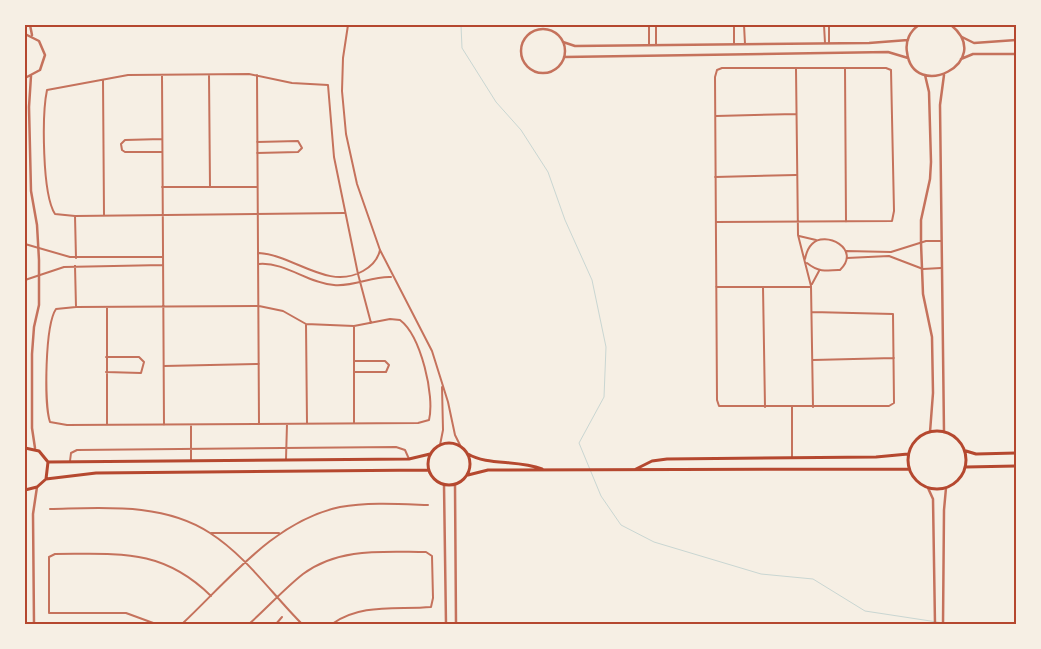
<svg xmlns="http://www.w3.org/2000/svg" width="1041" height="649" font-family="'Sofia Sans Condensed',sans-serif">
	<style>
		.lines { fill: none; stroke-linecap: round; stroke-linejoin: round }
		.stream { stroke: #c9d6d2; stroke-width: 1 }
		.minor { stroke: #c5725c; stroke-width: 2 }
		.tertiary { stroke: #c5725c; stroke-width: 2.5 }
		.secondary { stroke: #b5482f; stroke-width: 3 }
		.neatline { fill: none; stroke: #b5482f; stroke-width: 2 }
	</style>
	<rect width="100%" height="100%" fill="#f6efe4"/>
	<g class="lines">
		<path class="stream" d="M 461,25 L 462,48 L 496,102 L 521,130 L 548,172 L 565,220 L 592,280 L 606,347 L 604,397 L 579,443 L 601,496 L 621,525 L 654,542 L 761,574 L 813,579 L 865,611 L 950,624"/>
		<path class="minor" d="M 348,25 L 343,58 L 342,91 L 346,134 L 357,184 L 380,250 L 432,351 L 448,402 L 455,435 L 460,445
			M 649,25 L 649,44
			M 656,25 L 656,44
			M 734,25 L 734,44
			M 744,25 L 745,44
			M 824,25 L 825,43
			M 829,43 L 829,25
			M 845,68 L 846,222
			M 796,69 L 798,235 L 811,286 L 813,407
			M 162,75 L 164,425
			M 209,75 L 210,187
			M 257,75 L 259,424
			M 103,80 L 104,215
			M 716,116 L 796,114
			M 161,152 L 125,152 L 122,150 L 121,144 L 125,140 L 162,139
			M 257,153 L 298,152 L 302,148 L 298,141 L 257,142
			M 715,177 L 796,175
			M 162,187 L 257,187
			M 344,213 L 75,216 L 55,214 C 42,194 42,114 47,90 L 128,75 L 249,74 L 292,83 L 328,85 L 334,157 L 358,274 L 371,323
			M 75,216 L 76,258
			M 716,222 L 892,221 L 894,211 L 891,70 L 886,68 L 722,68 L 717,70 L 715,77 L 717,400 L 719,406 L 889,406 L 894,403 L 893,314 L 812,312
			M 799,236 L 816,240
			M 25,244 L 70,257 L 163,257
			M 846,251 L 891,252 L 926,241 L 941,241
			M 259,253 C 294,255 328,291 363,271 C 372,266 378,259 380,250
			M 847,258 L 889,256 L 923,269 L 941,268
			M 805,259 C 806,254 808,248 812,244 C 825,230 862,249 840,270 C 826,271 818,272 807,263
			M 259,264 C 286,262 307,283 334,285 C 354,287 372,276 391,277
			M 75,266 L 76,307
			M 25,280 L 64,267 L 163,265
			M 812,284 L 819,271
			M 716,287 L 811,287
			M 763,287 L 765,407
			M 259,306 L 283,311 L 306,324 L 354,326 L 390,319 L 400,320 C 421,336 435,396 429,420 L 418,423 L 67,425 L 50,422 C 44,404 45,325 56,309 L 76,307 Z
			M 107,307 L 107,424
			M 306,324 L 307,423
			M 354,326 L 354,423
			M 106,357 L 139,357 L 144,362 L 141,373 L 106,372
			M 813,360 L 894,358
			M 355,361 L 385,361 L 389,365 L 386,372 L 355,372
			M 164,366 L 259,364
			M 792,407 L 792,457
			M 191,425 L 191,460
			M 440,445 L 443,430 L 442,387
			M 286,459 L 287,424
			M 70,461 L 71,453 L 77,450 L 396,447 L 405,450 L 409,459
			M 50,509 C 102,508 163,502 210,533 C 246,556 272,594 302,624
			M 211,533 L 279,533
			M 156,624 L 126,613 L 49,613 L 49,557 L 55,554 C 119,554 162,548 211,596
			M 182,624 C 229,580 274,521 340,507 C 368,502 400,504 428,505
			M 249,624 C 267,608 284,589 303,574 C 339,547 384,552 426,552 L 432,556 L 433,598 L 431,607 C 397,610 361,603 332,624
			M 276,624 L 282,617"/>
		<path class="tertiary" d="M 30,25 L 32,35
			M 919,25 C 910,31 905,41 907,52 C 913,103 996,62 951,25
			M521 51a22 22 0 1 1 44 0a22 22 0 1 1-44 0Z
			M 25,34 L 39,41 L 45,55 L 40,70 L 25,78
			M 962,37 L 974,43 L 1016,40
			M 563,42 L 575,46 L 869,43 L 908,40
			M 564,57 L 888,52 L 908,58
			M 961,59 L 973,54 L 1016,54
			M 925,75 L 929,92 L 931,162 L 930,179 L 921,220 L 921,243 L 923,294 L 932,337 L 933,393 L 930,432
			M 944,75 L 940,105 L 944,432
			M 31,76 L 29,107 L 31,191 L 37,225 L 39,260 L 39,305 L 34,327 L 32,354 L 32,428 L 35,448
			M 444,485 L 446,624
			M 455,485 L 456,624
			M 928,488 L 933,499 L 935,624
			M 34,624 L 33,514 L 37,487
			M 943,624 L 944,510 L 946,488"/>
		<path class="secondary" d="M908 460a29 29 0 1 1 58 0a29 29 0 1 1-58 0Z
			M428 464a21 21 0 1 1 42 0a21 21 0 1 1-42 0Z
			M 25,448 L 39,451 L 48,462 L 46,479 L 37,487 L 25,490
			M 966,451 L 976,454 L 1016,453
			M 468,454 C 488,466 517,459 542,469
			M 48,462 L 409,459 L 430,454
			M 966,467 L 1016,466
			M 636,469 L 652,461 L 667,459 L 876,457 L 908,454
			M 468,475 L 488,470 L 909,469
			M 46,479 L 96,473 L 428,470"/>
	</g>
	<rect width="1041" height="649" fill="none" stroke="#f6efe4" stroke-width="52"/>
	<rect x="26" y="26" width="989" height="597" class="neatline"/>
</svg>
